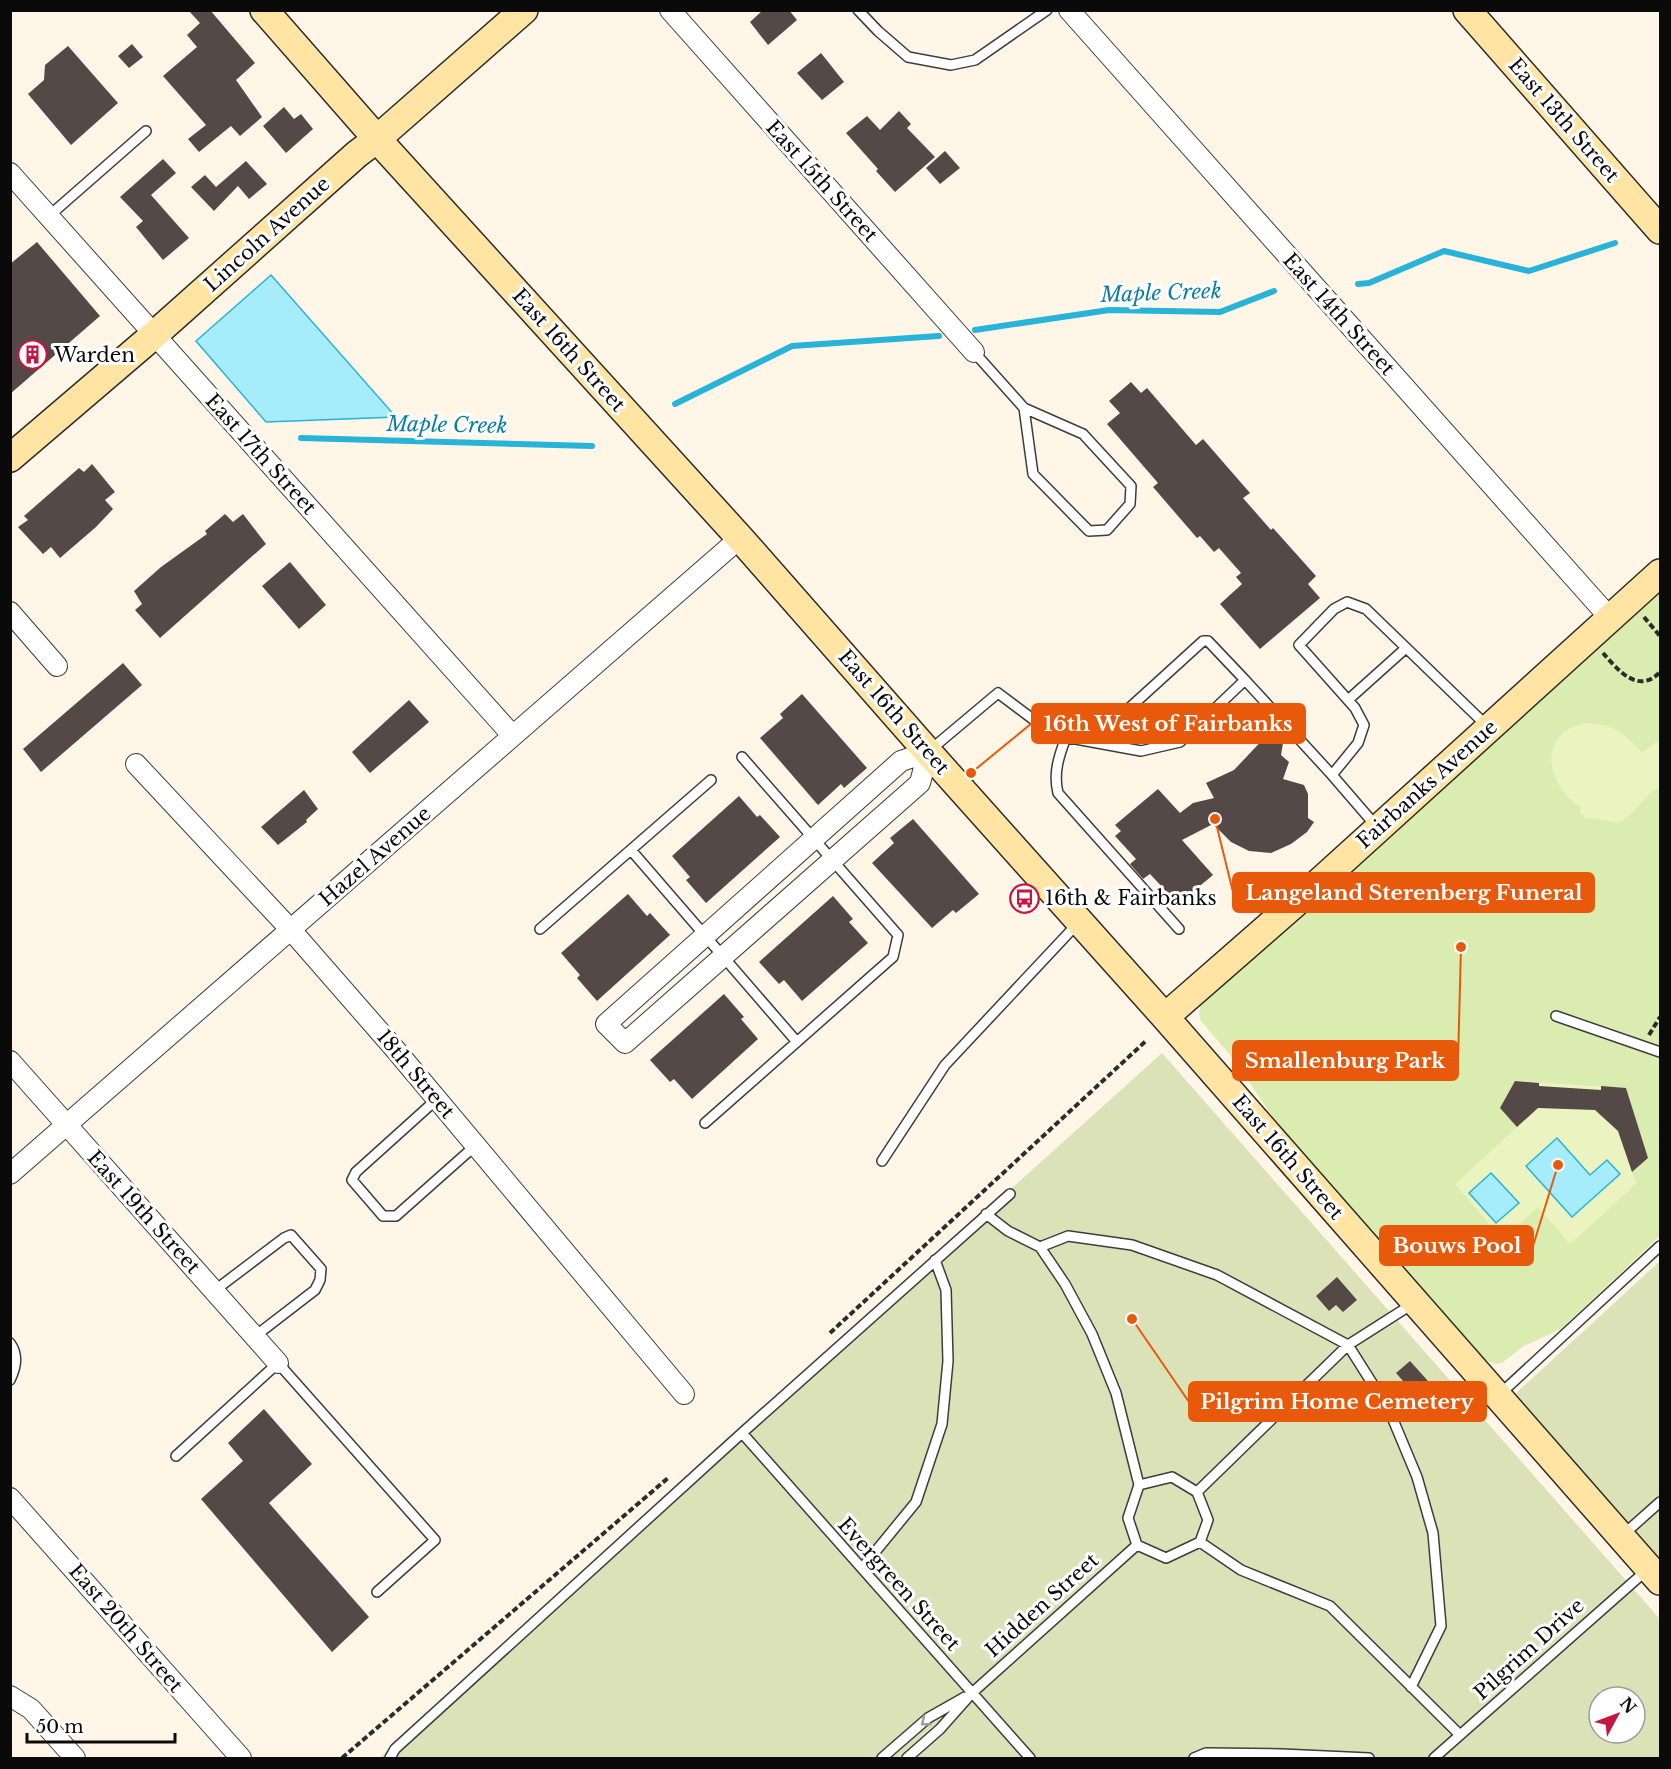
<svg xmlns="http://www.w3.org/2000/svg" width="1671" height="1769" font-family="'Libre Baskerville',serif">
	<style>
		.green { fill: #daecaf }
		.cemetery { fill: #dce2b8; fill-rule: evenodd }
		.pitch { fill: #ebf3c1 }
		.water { fill: #a7ecfb; stroke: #28b3d9; stroke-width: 1.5 }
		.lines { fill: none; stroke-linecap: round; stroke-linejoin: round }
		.stream { stroke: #28b3d9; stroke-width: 6 }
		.building { fill: #544946 }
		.lane-casing { stroke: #3d3d3d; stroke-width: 12 }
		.street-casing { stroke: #3d3d3d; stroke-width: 22 }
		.secondary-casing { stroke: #2c2c2c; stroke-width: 30 }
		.path { stroke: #2c2c2c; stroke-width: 4; stroke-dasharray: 6 3; stroke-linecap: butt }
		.lane { stroke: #fff; stroke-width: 9 }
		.street { stroke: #fff; stroke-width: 20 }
		.secondary { stroke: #ffe4a3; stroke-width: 27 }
		.oneway { stroke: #9d9d9d }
		.labels { text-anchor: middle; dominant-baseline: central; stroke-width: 6; stroke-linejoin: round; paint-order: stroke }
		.street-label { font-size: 20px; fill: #0a0a0a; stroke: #fff }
		.poi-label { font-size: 20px; fill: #0a0a0a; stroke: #fff; text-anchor: start }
		.water-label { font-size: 21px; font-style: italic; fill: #0b7ea5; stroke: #fff }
		.leader { fill: none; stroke: #e8590c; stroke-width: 2 }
		.callout-dot { fill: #e8590c; stroke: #fff; stroke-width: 2 }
		.callout { fill: #e8590c; stroke: #e8590c; stroke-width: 2 }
		.callout-label { font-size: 21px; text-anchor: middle; font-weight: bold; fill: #fff }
	</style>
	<rect width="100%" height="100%" fill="#fff6e8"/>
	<path class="green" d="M 1660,589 L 1660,1236 L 1561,1329 L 1524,1346 L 1502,1363 L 1497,1364 L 1484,1360 L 1284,1134 L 1235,1061 L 1201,1021 L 1199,1014 L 1200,1007 L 1207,997 Z"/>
	<path class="cemetery" d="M 1162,1053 L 1660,1619 L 1660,1758 L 379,1758 ZM 1599,1697 L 1635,1697 L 1635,1733 L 1599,1733 Z
		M 1660,1261 L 1660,1559 L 1515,1394 Z"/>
	<path class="pitch" d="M 1588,723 C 1619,727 1620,731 1642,752 L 1660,740 L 1660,789 L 1655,789 C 1648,795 1626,821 1620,822 C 1615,823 1594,818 1586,818 L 1579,812 L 1581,807 C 1557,794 1539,756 1562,734 C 1569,727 1579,725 1588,723 Z
		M 1515,1081 L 1626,1088 L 1648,1158 L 1632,1172 L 1637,1183 L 1570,1244 L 1538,1207 L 1502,1239 L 1455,1184 L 1517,1127 L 1500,1108 Z"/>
	<path class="water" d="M 271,275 L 396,417 L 266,422 L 196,341 Z
		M 1557,1138 L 1590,1175 L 1607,1160 L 1620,1174 L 1572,1217 L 1526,1166 Z
		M 1491,1173 L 1519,1203 L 1496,1223 L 1469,1193 Z"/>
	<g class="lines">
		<path class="stream" d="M 1358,284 L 1369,283 L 1444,251 L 1529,271 L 1615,243
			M 975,330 L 1109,310 L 1220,312 L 1274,291
			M 675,404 L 792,346 L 939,336
			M 301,438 L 592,446"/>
	</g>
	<path class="building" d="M 188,10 L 210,10 L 255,63 L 236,80 L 262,117 L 240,136 L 231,126 L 199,152 L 188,139 L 206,125 L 163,76 L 197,47 L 187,35 L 200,23 Z
		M 763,10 L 789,10 L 797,20 L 768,45 L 750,22 Z
		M 132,44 L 143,57 L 129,68 L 118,56 Z
		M 68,46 L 118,103 L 71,145 L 28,94 L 44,80 L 45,65 Z
		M 821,53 L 844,82 L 822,100 L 797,73 Z
		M 284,107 L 294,119 L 301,114 L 313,129 L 286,153 L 263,126 Z
		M 899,111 L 911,124 L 907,128 L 935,157 L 895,192 L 876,171 L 878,169 L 846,133 L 867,116 L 880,130 Z
		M 945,151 L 960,168 L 940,184 L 926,168 Z
		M 163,159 L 176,173 L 151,195 L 189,238 L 163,260 L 136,227 L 143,221 L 120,197 Z
		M 246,161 L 267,184 L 249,199 L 238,186 L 214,211 L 191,187 L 205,175 L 216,187 Z
		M 37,242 L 100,316 L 10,394 L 10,264 Z
		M 1131,382 L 1141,393 L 1147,388 L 1196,445 L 1203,439 L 1250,493 L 1243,498 L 1271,530 L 1273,528 L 1316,576 L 1308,584 L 1320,598 L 1260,649 L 1220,604 L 1242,584 L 1236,577 L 1241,573 L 1219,548 L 1214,552 L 1200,536 L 1197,538 L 1153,487 L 1158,483 L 1107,424 L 1120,413 L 1109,401 Z
		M 92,464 L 115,492 L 105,500 L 113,509 L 96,527 L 60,558 L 51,547 L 43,554 L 18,527 L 28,520 L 24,516 L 79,468 L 84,472 Z
		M 225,514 L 233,522 L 243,514 L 266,544 L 160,638 L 135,610 L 142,604 L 134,591 L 161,567 L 207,534 L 205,531 Z
		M 290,562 L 326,605 L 299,629 L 262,586 Z
		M 123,663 L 142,685 L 41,772 L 23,749 Z
		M 802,694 L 867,768 L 844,788 L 841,784 L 818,805 L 760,738 L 783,718 L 780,714 Z
		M 409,700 L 429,722 L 370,773 L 352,752 Z
		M 1270,732 L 1283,743 L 1281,755 L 1289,762 L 1283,779 L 1304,785 L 1308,794 L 1308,818 L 1314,822 L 1307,832 L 1291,844 L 1271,853 L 1249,851 L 1231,842 L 1213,824 L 1182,840 L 1213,875 L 1178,904 L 1150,874 L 1143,879 L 1130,864 L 1136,859 L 1115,836 L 1121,831 L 1115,825 L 1158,789 L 1180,813 L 1193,803 L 1214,798 L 1206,783 L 1234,770 Z
		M 304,790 L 318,809 L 306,820 L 307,822 L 278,845 L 261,827 Z
		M 739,796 L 757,817 L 760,815 L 780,837 L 706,903 L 686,880 L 690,877 L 672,856 Z
		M 913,819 L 979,894 L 956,913 L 953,910 L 932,928 L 872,863 L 894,843 L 890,838 Z
		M 628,894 L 647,916 L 650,913 L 670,935 L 597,1001 L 577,978 L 580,975 L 561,953 Z
		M 833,896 L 853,919 L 849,922 L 868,943 L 802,1001 L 784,980 L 779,984 L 759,962 Z
		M 724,994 L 744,1017 L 741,1019 L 758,1039 L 692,1099 L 674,1079 L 670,1082 L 650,1060 Z
		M 1515,1081 L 1539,1083 L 1539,1086 L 1601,1090 L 1601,1086 L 1626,1088 L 1648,1158 L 1632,1172 L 1618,1131 L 1595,1110 L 1538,1108 L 1517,1127 L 1500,1108 Z
		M 1337,1277 L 1357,1300 L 1343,1312 L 1336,1305 L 1329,1311 L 1316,1296 Z
		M 1410,1361 L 1428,1381 L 1407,1400 L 1396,1387 L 1403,1381 L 1396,1373 Z
		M 264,1409 L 312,1464 L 269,1503 L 369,1617 L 332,1652 L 201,1499 L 243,1461 L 228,1443 Z"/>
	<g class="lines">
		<defs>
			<path id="lane" d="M 858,10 L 878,31 L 908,57 L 951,65 L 975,60 L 1047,10
				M 49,216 L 146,131
				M 974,352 L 1024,408 L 1083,434 L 1131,486 L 1130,504 L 1107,530 L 1089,531 L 1033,474 L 1024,408
				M 1348,700 L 1406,648
				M 1066,737 C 1059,756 1053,773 1058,793 L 1179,929
				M 1092,742 L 1203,641 L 1208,641 L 1245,680
				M 929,751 L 998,693 L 1054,735 L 1141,751 L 1180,742 L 1245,680 L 1332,775
				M 1376,826 L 1332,775 L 1358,743 L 1364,725 L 1355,708 L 1299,645 L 1334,609 L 1347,602 L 1366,609 L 1487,726
				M 631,850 L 797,1042
				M 540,929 L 711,780
				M 1556,1016 L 1660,1052
				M 437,1099 L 356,1172 L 352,1180 L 383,1216 L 396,1216 L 476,1145
				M 705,1123 L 893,957 L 898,935 L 742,757
				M 882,1161 L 945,1065 L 1078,923
				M 986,1214 L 1008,1231 L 1040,1247 L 1068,1236 L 1132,1245 L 1217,1275 L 1348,1345 L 1389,1410 L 1417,1477 L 1433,1533 L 1441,1626 L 1411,1687
				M 1040,1247 L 1065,1284 L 1092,1334 L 1116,1393 L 1139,1485 L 1128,1518 L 1137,1545 L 1166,1558 L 1200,1542 L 1208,1520 L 1197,1492 L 1172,1477 L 1139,1485
				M 214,1291 L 284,1238 L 291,1235 L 321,1269 L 320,1280 L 315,1290 L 254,1337
				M 10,1343 C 19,1355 16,1368 10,1380
				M 1499,1395 L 1660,1246
				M 742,1433 L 1030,1758
				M 176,1456 L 278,1363 L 435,1540 L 377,1592
				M 1197,1492 L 1348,1345 L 1414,1303
				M 1624,1534 L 1660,1502
				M 1200,1542 L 1241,1570 L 1330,1606 L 1460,1735
				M 862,1568 L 916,1502 L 942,1424 L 948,1361 L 946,1290 L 935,1260
				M 390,1758 L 395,1749 L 742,1433 L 1010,1194
				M 882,1758 L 928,1718 L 965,1697
				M 907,1758 L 940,1729 L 972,1693 L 1137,1545
				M 1194,1758 L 1206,1753 L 1282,1754 L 1369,1758
				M 1434,1758 L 1648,1569"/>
			<path id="street" d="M 670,10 L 974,352
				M 1069,10 L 1610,618
				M 10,173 L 512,735
				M 10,612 L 57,666
				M 928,752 L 920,783 L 625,1043 L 606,1024 L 901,761 Z
				M 136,764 L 291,930 L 394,1048 L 684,1394
				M 10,1061 L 278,1363
				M 10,1174 L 740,538
				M 10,1498 L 241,1758
				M 10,1696 L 31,1709 L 75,1758"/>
			<path id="secondary" d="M 264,10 L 377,139 L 740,538 L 928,752 L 1165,1017 L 1660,1581
				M 1467,10 L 1660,230
				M 10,458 L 154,335 L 357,154 L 377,139 L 524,10
				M 1165,1017 L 1316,885 L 1660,573"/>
		</defs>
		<use href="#lane" class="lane-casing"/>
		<use href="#street" class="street-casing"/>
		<use href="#secondary" class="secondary-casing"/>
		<path class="path" d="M 1644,617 L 1660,636
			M 1603,653 C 1618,670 1638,695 1660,672
			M 1649,1035 L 1660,1017
			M 830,1333 L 1147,1040
			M 342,1758 L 668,1478"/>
		<use href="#lane" class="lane"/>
		<use href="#street" class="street"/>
		<use href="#secondary" class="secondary"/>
	</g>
	<defs><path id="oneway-chevron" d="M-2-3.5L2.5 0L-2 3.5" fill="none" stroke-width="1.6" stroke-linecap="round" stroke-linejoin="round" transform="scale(1.5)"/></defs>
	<use class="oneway" href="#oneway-chevron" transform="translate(925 1722) rotate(141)"/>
	<defs>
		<symbol id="building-ring" viewBox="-11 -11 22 22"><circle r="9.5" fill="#fff" stroke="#c51840" stroke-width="1.5"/><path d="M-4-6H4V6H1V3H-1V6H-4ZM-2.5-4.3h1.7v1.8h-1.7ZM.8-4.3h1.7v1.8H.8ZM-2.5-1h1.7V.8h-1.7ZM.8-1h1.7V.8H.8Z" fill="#c51840"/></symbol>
		<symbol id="bus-ring" viewBox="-11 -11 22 22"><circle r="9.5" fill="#fff" stroke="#c51840" stroke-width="1.5"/><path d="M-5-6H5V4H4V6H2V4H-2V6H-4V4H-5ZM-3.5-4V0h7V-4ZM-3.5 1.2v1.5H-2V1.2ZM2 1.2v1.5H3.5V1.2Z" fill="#c51840"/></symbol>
	</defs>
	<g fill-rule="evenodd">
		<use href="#building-ring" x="16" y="338" width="33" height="33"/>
		<use href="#bus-ring" x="1008" y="882" width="33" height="33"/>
	</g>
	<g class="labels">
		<g class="street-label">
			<text transform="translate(1564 120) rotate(49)">East 13th Street</text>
			<text transform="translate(822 181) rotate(48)">East 15th Street</text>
			<text transform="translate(267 234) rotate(-42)">Lincoln Avenue</text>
			<text transform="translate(1339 314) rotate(48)">East 14th Street</text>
			<text transform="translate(569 350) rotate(48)">East 16th Street</text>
			<text transform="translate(261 454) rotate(48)">East 17th Street</text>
			<text transform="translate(894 712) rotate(49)">East 16th Street</text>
			<text transform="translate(1427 784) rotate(-42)">Fairbanks Avenue</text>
			<text transform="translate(375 856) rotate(-41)">Hazel Avenue</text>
			<text transform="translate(416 1074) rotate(50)">18th Street</text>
			<text transform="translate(1288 1157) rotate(49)">East 16th Street</text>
			<text transform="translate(144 1212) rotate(48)">East 19th Street</text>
			<text transform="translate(899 1584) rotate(48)">Evergreen Street</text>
			<text transform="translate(1042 1605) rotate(-42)">Hidden Street</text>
			<text transform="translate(126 1628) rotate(49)">East 20th Street</text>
			<text transform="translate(1529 1649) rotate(-42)">Pilgrim Drive</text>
		</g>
		<g class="poi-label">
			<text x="54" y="355">Warden</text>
			<text x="1045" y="898">16th &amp; Fairbanks</text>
		</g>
		<g class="water-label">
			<text transform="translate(1161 293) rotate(-2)">Maple Creek</text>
			<text transform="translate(447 425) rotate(1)">Maple Creek</text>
		</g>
	</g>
	<path class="leader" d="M971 773L1032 723M1215 819L1233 892M1461 947L1458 1061M1558 1165L1533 1246M1132 1319L1189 1402"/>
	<g class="callout-dot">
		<circle cx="971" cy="773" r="6"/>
		<circle cx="1215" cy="819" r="6"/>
		<circle cx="1461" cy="947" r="6"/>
		<circle cx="1558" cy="1165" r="6"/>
		<circle cx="1132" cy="1319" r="6"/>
	</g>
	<g class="callout">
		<rect x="1032" y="704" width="273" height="39" rx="6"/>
		<rect x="1233" y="873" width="361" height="39" rx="6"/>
		<rect x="1233" y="1041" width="225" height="39" rx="6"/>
		<rect x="1380" y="1226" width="153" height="39" rx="6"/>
		<rect x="1189" y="1382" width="297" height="39" rx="6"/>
	</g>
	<g class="callout-label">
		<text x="1168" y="731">16th West of Fairbanks</text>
		<text x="1414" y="900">Langeland Sterenberg Funeral</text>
		<text x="1345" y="1068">Smallenburg Park</text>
		<text x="1457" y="1253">Bouws Pool</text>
		<text x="1337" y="1409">Pilgrim Home Cemetery</text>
	</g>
	<rect width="1671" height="1769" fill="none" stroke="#0a0a0a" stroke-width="24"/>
	<g transform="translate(1617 1715) rotate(49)"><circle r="28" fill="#ffffff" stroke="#9d9d9d" stroke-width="1.5"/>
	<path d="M0-4.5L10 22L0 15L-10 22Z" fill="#c51840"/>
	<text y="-9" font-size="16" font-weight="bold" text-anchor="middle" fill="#0a0a0a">N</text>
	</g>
	<path d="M27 1733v9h148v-9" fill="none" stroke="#0a0a0a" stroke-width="3"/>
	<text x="36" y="1733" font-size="18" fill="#0a0a0a" stroke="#ffffff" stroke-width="4.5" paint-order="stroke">50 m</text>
</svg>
